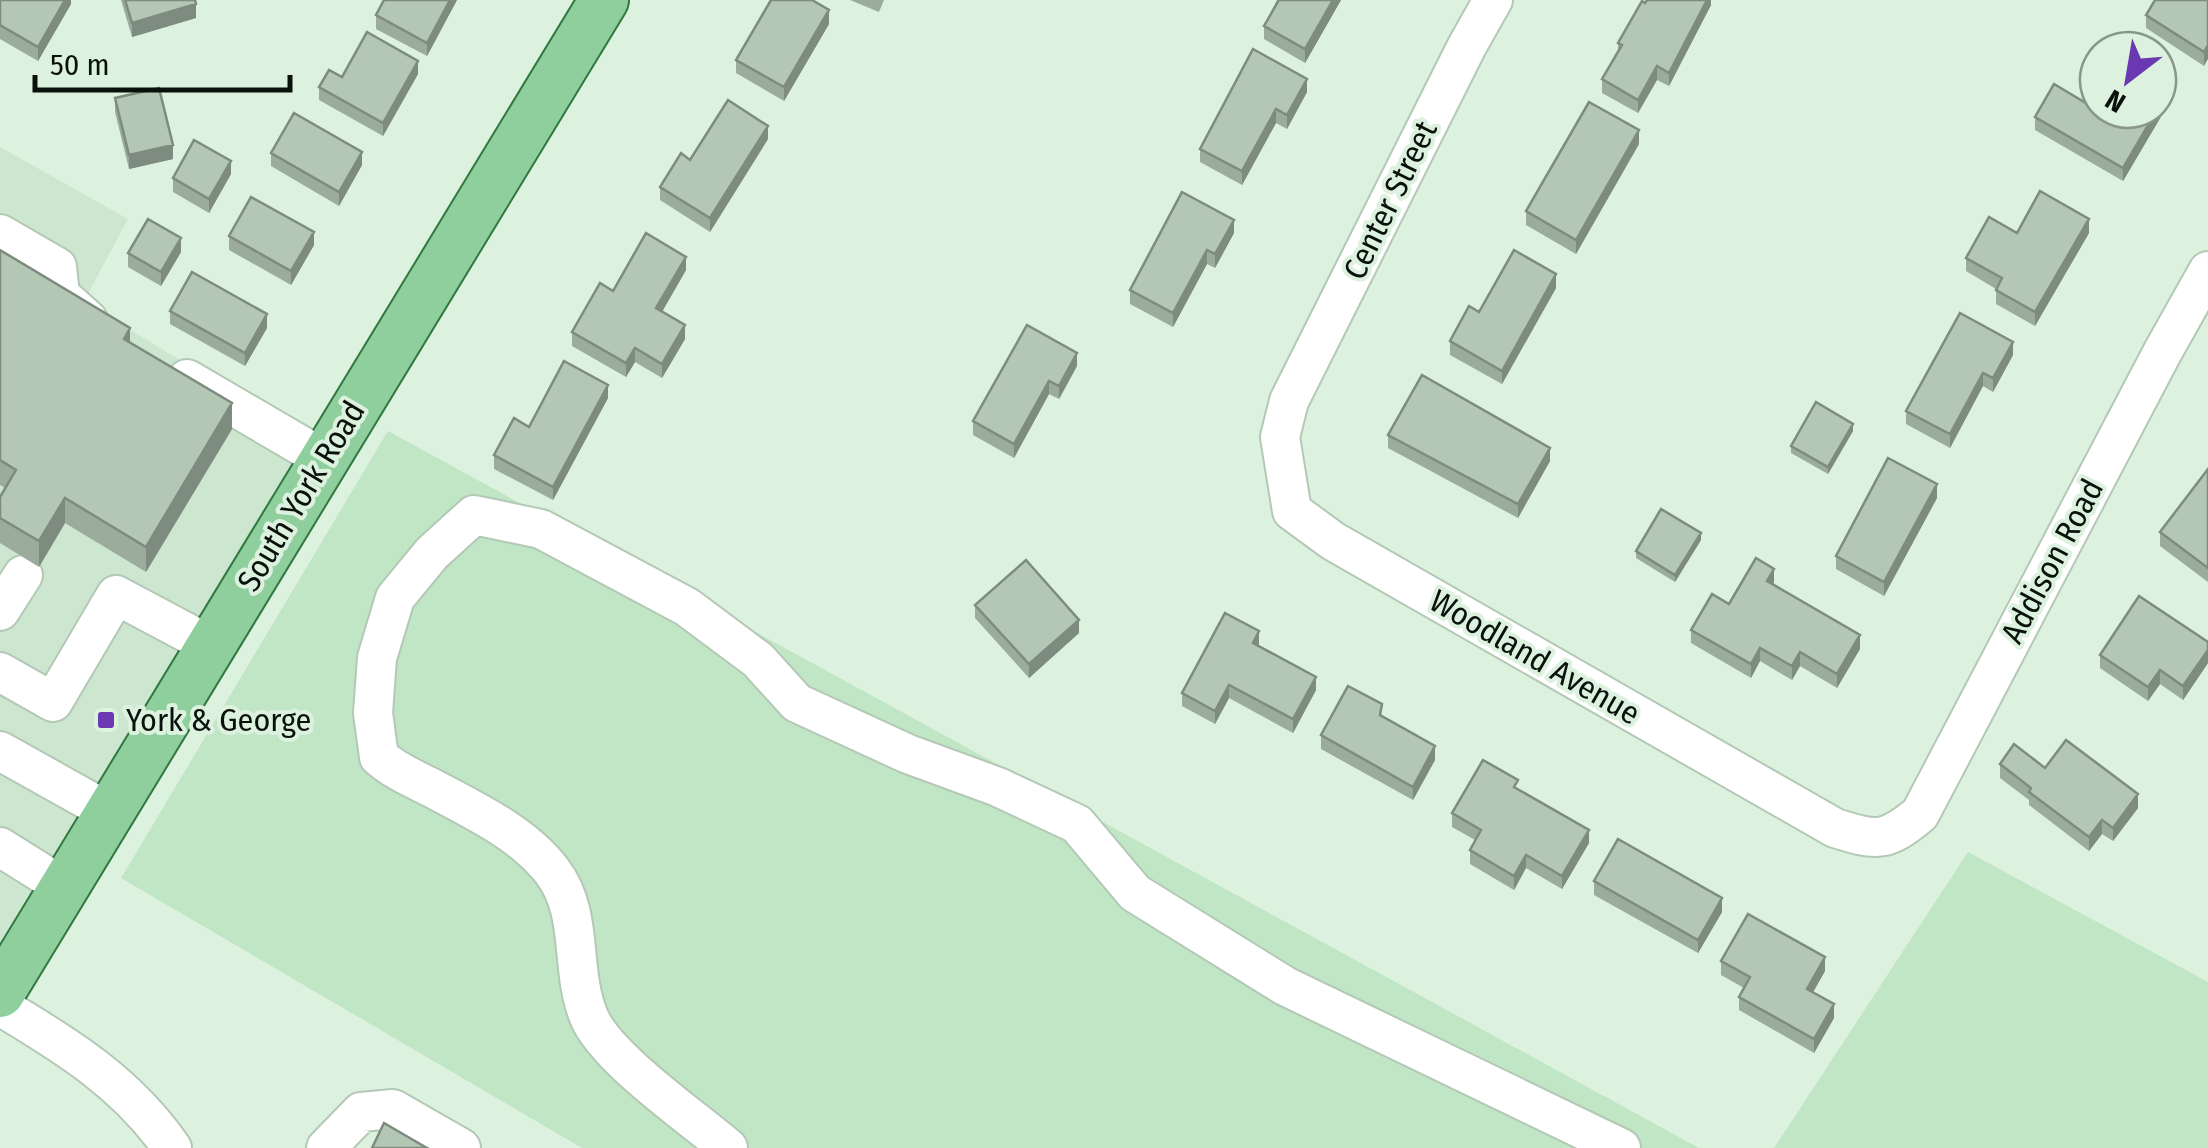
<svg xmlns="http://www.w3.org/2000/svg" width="2208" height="1148" font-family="'Fira Sans Condensed',sans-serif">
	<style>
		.built { fill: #cce6cf }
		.green { fill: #c0e6c5 }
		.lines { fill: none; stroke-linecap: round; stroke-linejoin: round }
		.minor-casing { stroke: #b4c8b6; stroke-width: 42 }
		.major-casing { stroke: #307740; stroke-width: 52 }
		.minor { stroke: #fff; stroke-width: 38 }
		.major { stroke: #8fce9d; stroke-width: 48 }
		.wall { fill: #9bab9c }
		.shaded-wall { fill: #7e8b7f }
		.building { fill: #b4c7b5; stroke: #7e8b7f; stroke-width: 2.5 }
		.poi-dot { fill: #6a38b0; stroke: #ddf1df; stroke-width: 4 }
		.labels { text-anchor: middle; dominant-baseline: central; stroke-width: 8; stroke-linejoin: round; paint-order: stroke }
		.street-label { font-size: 32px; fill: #0a110b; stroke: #ddf1df }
		.poi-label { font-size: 32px; fill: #0a110b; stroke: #ddf1df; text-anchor: start }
	</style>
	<rect width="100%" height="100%" fill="#ddf1df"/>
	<path class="built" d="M 0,147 L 128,219 L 84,301 L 322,448 L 107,802 L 0,742 Z
		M 0,760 L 98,815 L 0,977 Z"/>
	<path class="green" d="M 388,431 L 1699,1148 L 582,1148 L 121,878 Z
		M 1968,852 L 2208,982 L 2208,1148 L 1774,1148 Z"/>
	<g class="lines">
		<defs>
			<path id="minor" d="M 1493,0 L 1467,46 L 1289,401 L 1280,437 L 1292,511 L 1333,541 L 1835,828 C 1877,841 1885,843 1920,814 L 2162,353 L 2208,271
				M 0,234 L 57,267 L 60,295 L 88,320
				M 187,379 L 324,459
				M 0,611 L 23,575
				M 0,672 L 53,702 L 116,595 L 210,645
				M 0,751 L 109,812
				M 0,847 L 64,887
				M 0,1006 C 67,1046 127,1083 172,1148
				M 326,1148 L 361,1112 L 393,1109 L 461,1148
				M 728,1148 C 692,1117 606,1058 589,1017 C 569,969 585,914 552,871 C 523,833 473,810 432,788 C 414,779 395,771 379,757 L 373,713 L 377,658 L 395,598 L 432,553 L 474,515 L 541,529 L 687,607 L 758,660 L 797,703 L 908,754 L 998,787 L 1077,824 L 1135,893 L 1285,986 L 1621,1148"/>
			<path id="major" d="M 0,993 L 604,0"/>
		</defs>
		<use href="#minor" class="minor-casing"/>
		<use href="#major" class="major-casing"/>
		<use href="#minor" class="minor"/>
		<use href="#major" class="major"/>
	</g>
	<path class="wall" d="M 0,0 L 71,0 L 71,4 L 38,61 L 0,39 Z
		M 121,0 L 195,0 L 196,18 L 132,37 Z
		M 457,0 L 427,56 L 376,29 L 376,15 Z
		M 850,0 L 884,0 L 879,12 Z
		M 1277,0 L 1341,0 L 1305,63 L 1264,39 L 1264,26 Z
		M 1711,0 L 1711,5 L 1669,86 L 1657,80 L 1638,113 L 1602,93 L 1602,79 L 1618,52 L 1618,43 L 1645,3 Z
		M 2208,0 L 2204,66 L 2146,28 L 2146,15 Z
		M 829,24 L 784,101 L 736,73 L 736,60 Z
		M 418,74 L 383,136 L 319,100 L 319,87 L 342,77 Z
		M 1307,92 L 1287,129 L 1276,123 L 1242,185 L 1200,162 L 1200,149 Z
		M 115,98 L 173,159 L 129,169 L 115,112 Z
		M 2169,103 L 2123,181 L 2035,130 L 2035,117 L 2101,112 Z
		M 768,139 L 710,232 L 660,200 L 660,187 L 690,160 Z
		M 1639,144 L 1576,254 L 1526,225 L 1526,211 Z
		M 271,153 L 362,165 L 339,206 L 271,166 Z
		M 231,174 L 209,213 L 173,192 L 173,178 Z
		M 1234,233 L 1215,268 L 1207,264 L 1173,327 L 1130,304 L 1130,290 Z
		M 2017,233 L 2089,233 L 2035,326 L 1996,304 L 1996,289 L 1966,271 L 1966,258 Z
		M 229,236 L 314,245 L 291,285 L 229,250 Z
		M 0,250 L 130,342 L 232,429 L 146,572 L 65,523 L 39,567 L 0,543 L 0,497 L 5,488 L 0,485 Z
		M 181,252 L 161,286 L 128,267 L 128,253 Z
		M 686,270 L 662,312 L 685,339 L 662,378 L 635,362 L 626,377 L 572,346 L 572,332 L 613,291 Z
		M 1556,288 L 1502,384 L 1450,355 L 1450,341 L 1479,312 Z
		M 170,311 L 267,328 L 245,366 L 170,324 Z
		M 2013,355 L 1993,392 L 1983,386 L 1950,448 L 1906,424 L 1906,411 Z
		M 1077,366 L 1059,399 L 1049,394 L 1014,458 L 973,435 L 973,421 Z
		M 608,398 L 553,500 L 494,469 L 494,455 L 529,427 Z
		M 1853,431 L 1828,474 L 1791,453 L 1791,446 Z
		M 1388,435 L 1550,461 L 1518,518 L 1388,448 Z
		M 2208,469 L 2208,582 L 2160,546 L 2160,532 Z
		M 1937,498 L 1884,596 L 1836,569 L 1836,556 Z
		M 1701,540 L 1675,582 L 1636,558 L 1636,551 Z
		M 1774,582 L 1773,585 L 1860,649 L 1837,688 L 1800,666 L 1792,680 L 1760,661 L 1751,678 L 1691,643 L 1691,630 L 1729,604 Z
		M 975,605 L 1079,633 L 1029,678 L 975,618 Z
		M 2208,642 L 2208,663 L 2183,700 L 2160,684 L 2148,701 L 2100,668 L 2100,655 Z
		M 1259,644 L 1258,646 L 1316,690 L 1293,733 L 1229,698 L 1215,724 L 1182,706 L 1182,693 Z
		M 1321,735 L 1435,760 L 1413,800 L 1321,749 Z
		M 2000,764 L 2045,768 L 2138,808 L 2113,841 L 2102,834 L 2089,851 L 2029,805 L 2029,800 L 2000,778 Z
		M 1518,789 L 1589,843 L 1562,889 L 1526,868 L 1514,890 L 1470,864 L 1470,850 L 1475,840 L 1452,827 L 1452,813 Z
		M 1594,881 L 1722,912 L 1698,953 L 1594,895 Z
		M 1721,961 L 1825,971 L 1813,992 L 1834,1018 L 1814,1053 L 1739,1010 L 1739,997 L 1744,988 L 1721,975 Z"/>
	<path class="shaded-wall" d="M 65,0 L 71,0 L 71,4 L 38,61 L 38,47 Z
		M 450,0 L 457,0 L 427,56 L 427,43 Z
		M 1333,0 L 1341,0 L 1305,63 L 1305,49 Z
		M 1707,0 L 1711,0 L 1711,5 L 1669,86 L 1669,73 Z
		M 196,4 L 196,18 L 132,37 L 132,23 Z
		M 829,10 L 829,24 L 784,101 L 784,87 Z
		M 2208,45 L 2208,59 L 2204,66 L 2204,52 Z
		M 418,61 L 418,74 L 383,136 L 383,123 Z
		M 1657,66 L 1657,80 L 1638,113 L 1638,100 Z
		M 1307,79 L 1307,92 L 1287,129 L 1287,115 Z
		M 2169,89 L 2169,103 L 2123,181 L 2123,168 Z
		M 1276,109 L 1276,123 L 1242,185 L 1242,171 Z
		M 768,126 L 768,139 L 710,232 L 710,218 Z
		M 1639,130 L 1639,144 L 1576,254 L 1576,240 Z
		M 173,145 L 173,159 L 129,169 L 129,155 Z
		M 362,152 L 362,165 L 339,206 L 339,192 Z
		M 231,161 L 231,174 L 209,213 L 209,199 Z
		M 2089,219 L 2089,233 L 2035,326 L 2035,312 Z
		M 1234,220 L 1234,233 L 1215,268 L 1215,254 Z
		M 314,232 L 314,245 L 291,285 L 291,271 Z
		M 181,238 L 181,252 L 161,286 L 161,272 Z
		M 1207,250 L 1207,264 L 1173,327 L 1173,313 Z
		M 686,257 L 686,270 L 656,322 L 656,308 Z
		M 1556,274 L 1556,288 L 1502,384 L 1502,371 Z
		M 267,314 L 267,328 L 245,366 L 245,353 Z
		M 685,325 L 685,339 L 662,378 L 662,364 Z
		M 130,328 L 130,353 L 124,339 Z
		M 2013,342 L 2013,355 L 1993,392 L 1993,378 Z
		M 635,348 L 635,362 L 626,377 L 626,363 Z
		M 1077,353 L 1077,366 L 1059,399 L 1059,386 Z
		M 1983,373 L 1983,386 L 1950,448 L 1950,434 Z
		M 1049,381 L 1049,394 L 1014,458 L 1014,444 Z
		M 608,385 L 608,398 L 553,500 L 553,487 Z
		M 232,403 L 232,429 L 146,572 L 146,547 Z
		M 1853,424 L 1853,431 L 1828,474 L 1828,467 Z
		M 1550,448 L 1550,461 L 1518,518 L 1518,504 Z
		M 1937,484 L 1937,498 L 1884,596 L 1884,582 Z
		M 65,498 L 65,523 L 39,567 L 39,541 Z
		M 1701,533 L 1701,540 L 1675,582 L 1675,575 Z
		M 1774,569 L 1774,582 L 1767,595 L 1767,581 Z
		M 1079,620 L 1079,633 L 1029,678 L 1029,664 Z
		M 1259,631 L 1259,644 L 1253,657 L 1253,643 Z
		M 1860,635 L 1860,649 L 1837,688 L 1837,674 Z
		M 1760,648 L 1760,661 L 1751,678 L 1751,664 Z
		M 2208,650 L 2208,663 L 2183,700 L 2183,686 Z
		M 1800,652 L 1800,666 L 1792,680 L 1792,666 Z
		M 2160,670 L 2160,684 L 2148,701 L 2148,687 Z
		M 1316,677 L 1316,690 L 1293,733 L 1293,719 Z
		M 1229,685 L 1229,698 L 1215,724 L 1215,711 Z
		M 1435,746 L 1435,760 L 1413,800 L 1413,787 Z
		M 2138,794 L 2138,808 L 2113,841 L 2113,828 Z
		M 2102,820 L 2102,834 L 2089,851 L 2089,837 Z
		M 1589,830 L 1589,843 L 1562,889 L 1562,876 Z
		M 1526,855 L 1526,868 L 1514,890 L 1514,876 Z
		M 1722,898 L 1722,912 L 1698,953 L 1698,940 Z
		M 1825,957 L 1825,971 L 1807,1003 L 1807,989 Z
		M 1834,1004 L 1834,1018 L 1814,1053 L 1814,1039 Z"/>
	<path class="building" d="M 0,0 L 65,0 L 38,47 L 0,25 Z
		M 125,0 L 195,0 L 196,4 L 132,23 Z
		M 384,0 L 450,0 L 427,43 L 376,15 Z
		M 771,0 L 812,0 L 829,10 L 784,87 L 736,60 Z
		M 1279,0 L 1333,0 L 1305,49 L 1264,26 Z
		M 1647,0 L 1707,0 L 1669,73 L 1657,66 L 1638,100 L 1602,79 L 1622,45 L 1618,43 L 1642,1 L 1645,3 Z
		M 2155,0 L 2208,0 L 2208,45 L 2204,52 L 2146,15 Z
		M 367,32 L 418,61 L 383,123 L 319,87 L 329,70 L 342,77 Z
		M 1253,49 L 1307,79 L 1287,115 L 1276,109 L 1242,171 L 1200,149 Z
		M 2158,82 L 2169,89 L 2158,108 Z
		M 2054,84 L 2101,112 L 2102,110 L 2157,110 L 2123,168 L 2035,117 Z
		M 159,88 L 173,145 L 129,155 L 115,98 Z
		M 728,100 L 768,126 L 710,218 L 660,187 L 681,153 L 690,160 Z
		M 1589,102 L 1639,130 L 1576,240 L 1526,211 Z
		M 294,113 L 362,152 L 339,192 L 271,153 Z
		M 194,140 L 231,161 L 209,199 L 173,178 Z
		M 2040,191 L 2089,219 L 2035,312 L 1996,290 L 2002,278 L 1966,258 L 1989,217 L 2017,233 Z
		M 1182,192 L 1234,220 L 1215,254 L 1207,250 L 1173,313 L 1130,290 Z
		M 251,197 L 314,232 L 291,271 L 229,236 Z
		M 148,219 L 181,238 L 161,272 L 128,253 Z
		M 646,233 L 686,257 L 656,308 L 685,325 L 662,364 L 635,348 L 626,363 L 572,332 L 600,283 L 613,291 Z
		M 0,250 L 130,328 L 124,339 L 232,403 L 146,547 L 65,498 L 39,541 L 0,518 L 0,497 L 16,470 L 0,460 Z
		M 1514,250 L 1556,274 L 1502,371 L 1450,341 L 1469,306 L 1479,312 Z
		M 192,272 L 267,314 L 245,353 L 170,311 Z
		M 1960,313 L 2013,342 L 1993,378 L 1983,373 L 1950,434 L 1906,411 Z
		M 1027,325 L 1077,353 L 1059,386 L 1049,381 L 1014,444 L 973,421 Z
		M 564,361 L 608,385 L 553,487 L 494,455 L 514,418 L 529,427 Z
		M 1422,375 L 1550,448 L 1518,504 L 1388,435 Z
		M 1816,402 L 1853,424 L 1828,467 L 1791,446 Z
		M 1888,458 L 1937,484 L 1884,582 L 1836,556 Z
		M 2208,469 L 2208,568 L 2160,532 Z
		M 1661,509 L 1701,533 L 1675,575 L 1636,551 Z
		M 1756,558 L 1774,569 L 1767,581 L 1860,635 L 1837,674 L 1800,652 L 1792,666 L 1760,648 L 1751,664 L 1691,630 L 1712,594 L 1729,604 Z
		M 1026,560 L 1079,620 L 1029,664 L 975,605 Z
		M 2139,596 L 2208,642 L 2208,650 L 2183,686 L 2160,670 L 2148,687 L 2100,655 Z
		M 1225,613 L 1259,631 L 1253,643 L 1316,677 L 1293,719 L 1229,685 L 1215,711 L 1182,693 Z
		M 1348,686 L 1382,704 L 1380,715 L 1435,746 L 1413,787 L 1321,735 Z
		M 2066,740 L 2138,794 L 2113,828 L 2102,820 L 2089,837 L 2029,792 L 2031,788 L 2000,764 L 2014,744 L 2045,768 Z
		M 1483,760 L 1518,780 L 1514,787 L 1589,830 L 1562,876 L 1526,855 L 1514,876 L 1470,850 L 1481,830 L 1452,813 Z
		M 1618,839 L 1722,898 L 1698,940 L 1594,881 Z
		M 1748,914 L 1825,957 L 1807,989 L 1834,1004 L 1814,1039 L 1739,997 L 1750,977 L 1721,961 Z
		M 384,1123 L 427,1148 L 372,1148 Z"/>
	<rect class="poi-dot" x="96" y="710" width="20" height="20" rx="5"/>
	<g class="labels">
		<g class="street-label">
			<text transform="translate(1390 200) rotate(-64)">Center Street</text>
			<text transform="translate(301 496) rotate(-59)">South York Road</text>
			<text transform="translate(2052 561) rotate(-62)">Addison Road</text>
			<text transform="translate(1535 657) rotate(30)">Woodland Avenue</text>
		</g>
		<g class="poi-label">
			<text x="126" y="720">York &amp; George</text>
		</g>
	</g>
	<g transform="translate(2128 80) rotate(211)"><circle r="48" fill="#ddf1df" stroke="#89978a" stroke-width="2.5"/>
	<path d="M0-8L18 38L0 25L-18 38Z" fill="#6a38b0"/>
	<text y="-15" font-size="28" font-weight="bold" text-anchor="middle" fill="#0a110b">N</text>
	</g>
	<path d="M35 75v15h255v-15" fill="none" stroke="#0a110b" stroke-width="5"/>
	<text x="50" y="75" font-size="30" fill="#0a110b" stroke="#ddf1df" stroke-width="8" paint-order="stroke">50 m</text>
</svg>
